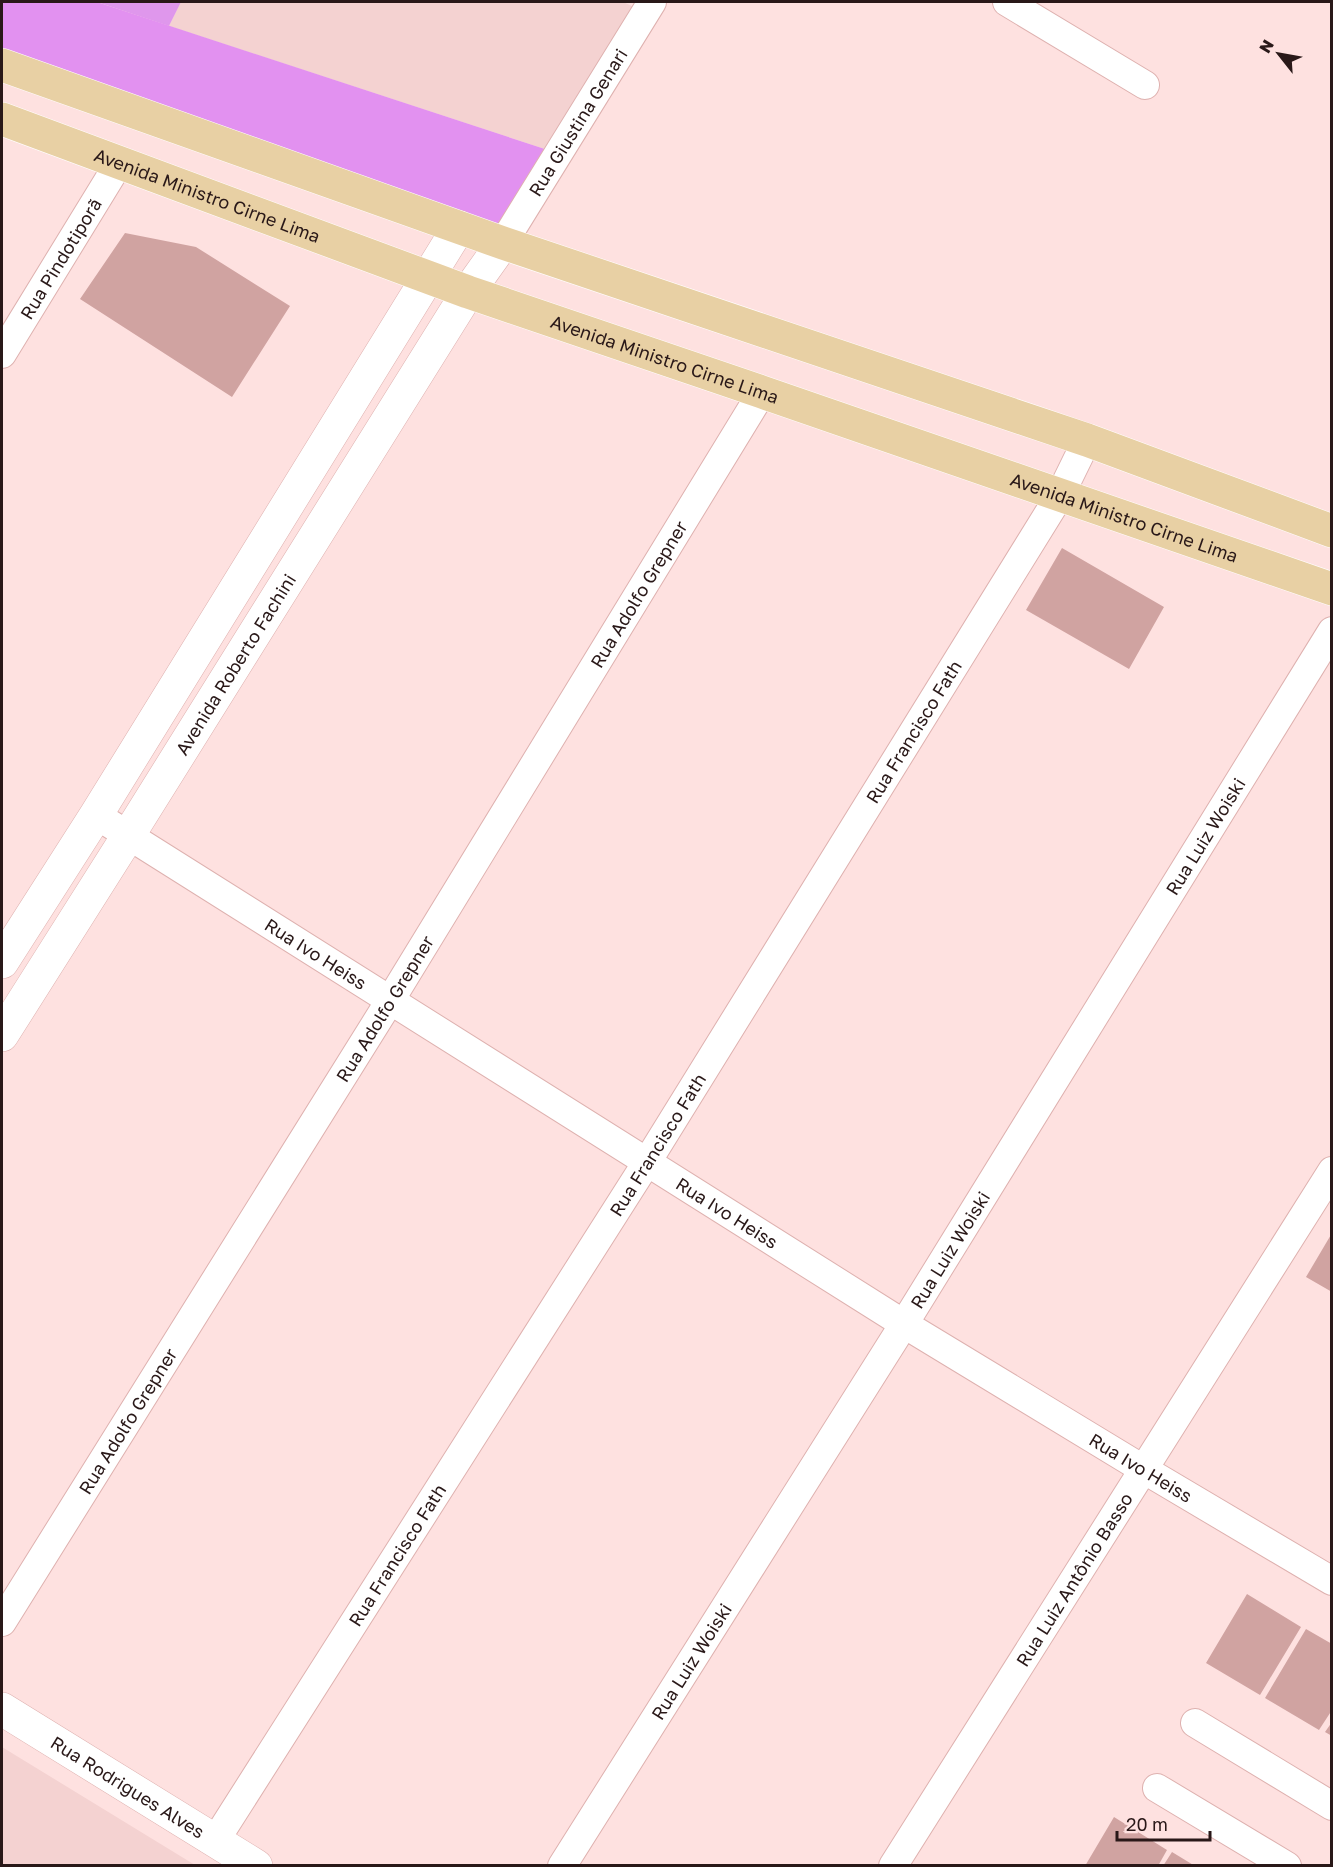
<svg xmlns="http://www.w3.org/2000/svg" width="1333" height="1867" font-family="'Golos Text',sans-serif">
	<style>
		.built { fill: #f4d2d1 }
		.green { fill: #df97ec }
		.forest { fill: #e291f0 }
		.building { fill: #d0a3a1 }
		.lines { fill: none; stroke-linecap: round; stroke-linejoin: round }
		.minor-casing { stroke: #deb1af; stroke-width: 30 }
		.tertiary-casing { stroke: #deb1af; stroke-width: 34 }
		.primary-casing { stroke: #fff; stroke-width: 34 }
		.minor { stroke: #fff; stroke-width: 28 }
		.tertiary { stroke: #fff; stroke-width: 33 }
		.primary { stroke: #e8d0a4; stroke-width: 33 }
		.labels { text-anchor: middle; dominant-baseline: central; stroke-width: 4.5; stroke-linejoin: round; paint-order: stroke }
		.street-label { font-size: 18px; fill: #291818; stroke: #fee1e0 }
	</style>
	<rect width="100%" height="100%" fill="#fee1e0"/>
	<path class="built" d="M 181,2 L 623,2 L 643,11 L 557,153 L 169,26 Z
		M 2,1747 L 195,1865 L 2,1865 Z"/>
	<path class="green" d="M 97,2 L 181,2 L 169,26 Z"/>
	<path class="forest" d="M 2,2 L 97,2 L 557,153 L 499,237 L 2,60 Z"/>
	<path class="building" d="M 125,233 L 196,247 L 290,306 L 232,397 L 80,299 Z
		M 1062,548 L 1164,607 L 1129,669 L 1026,610 Z
		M 1332,1233 L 1332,1292 L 1306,1277 Z
		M 1247,1594 L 1301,1627 L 1260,1695 L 1206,1663 Z
		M 1306,1629 L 1332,1644 L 1332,1710 L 1319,1730 L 1265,1698 Z
		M 1332,1722 L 1332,1736 L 1325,1732 Z
		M 1114,1817 L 1167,1850 L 1158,1866 L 1085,1866 Z
		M 1172,1852 L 1195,1866 L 1163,1866 Z"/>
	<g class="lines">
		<defs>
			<g id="minor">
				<path d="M 1007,2 L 1145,85"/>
				<path id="s1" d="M 503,243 L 652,2"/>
				<path id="s2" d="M 2,354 L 119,163"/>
				<path id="s3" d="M 96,815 L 904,1324 L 1143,1469 L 1332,1581"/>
				<path id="s4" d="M 2,1622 L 391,999 L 762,392"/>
				<path d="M 1195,1723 L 1332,1806"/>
				<path d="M 1157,1788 L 1287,1866"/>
				<path id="s5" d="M 215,1841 L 647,1162 L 1060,495 L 1087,440"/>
				<path id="s6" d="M 562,1866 L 904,1324 L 1332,631"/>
				<path id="s7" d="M 893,1866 L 1332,1171"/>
			</g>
			<g id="tertiary">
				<path d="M 2,962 L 96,815 L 459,227"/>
				<path id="s8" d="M 2,1035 L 128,836 L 468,292 L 503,243"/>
				<path id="s9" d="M 2,1709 L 256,1866"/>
			</g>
			<g id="primary">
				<path d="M 2,65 L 503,243 L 1087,440 L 1332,531"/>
				<path id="s10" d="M 2,119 L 468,292 L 762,392 L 1332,589"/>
			</g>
		</defs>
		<use href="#minor" class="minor-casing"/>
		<use href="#tertiary" class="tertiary-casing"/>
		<use href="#primary" class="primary-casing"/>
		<use href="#minor" class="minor"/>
		<use href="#tertiary" class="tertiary"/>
		<use href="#primary" class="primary"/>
	</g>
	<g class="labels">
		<g class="street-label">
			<text stroke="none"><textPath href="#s1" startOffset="142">Rua Giustina Genari</textPath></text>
			<text stroke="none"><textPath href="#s10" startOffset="219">Avenida Ministro Cirne Lima</textPath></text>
			<text stroke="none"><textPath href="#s2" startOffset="112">Rua Pindotiporã</textPath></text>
			<text stroke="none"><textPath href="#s10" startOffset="705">Avenida Ministro Cirne Lima</textPath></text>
			<text stroke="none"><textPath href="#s10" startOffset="1191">Avenida Ministro Cirne Lima</textPath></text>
			<text stroke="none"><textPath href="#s4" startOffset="1209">Rua Adolfo Grepner</textPath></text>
			<text stroke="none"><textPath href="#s8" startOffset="438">Avenida Roberto Fachini</textPath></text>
			<text stroke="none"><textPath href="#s5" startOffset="1311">Rua Francisco Fath</textPath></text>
			<text stroke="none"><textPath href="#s6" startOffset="1214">Rua Luiz Woiski</textPath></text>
			<text stroke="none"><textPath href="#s3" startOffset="260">Rua Ivo Heiss</textPath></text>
			<text stroke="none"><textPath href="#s4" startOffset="723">Rua Adolfo Grepner</textPath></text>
			<text stroke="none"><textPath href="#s5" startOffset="825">Rua Francisco Fath</textPath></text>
			<text stroke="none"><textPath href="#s3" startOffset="746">Rua Ivo Heiss</textPath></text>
			<text stroke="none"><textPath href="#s6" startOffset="728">Rua Luiz Woiski</textPath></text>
			<text stroke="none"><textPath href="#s4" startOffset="237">Rua Adolfo Grepner</textPath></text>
			<text stroke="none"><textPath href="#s3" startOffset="1232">Rua Ivo Heiss</textPath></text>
			<text stroke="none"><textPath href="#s5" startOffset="339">Rua Francisco Fath</textPath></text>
			<text stroke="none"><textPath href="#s7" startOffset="339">Rua Luiz Antônio Basso</textPath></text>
			<text stroke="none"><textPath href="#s6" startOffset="242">Rua Luiz Woiski</textPath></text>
			<text stroke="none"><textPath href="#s9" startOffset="148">Rua Rodrigues Alves</textPath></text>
		</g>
	</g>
	<rect width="1333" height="1867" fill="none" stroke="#291818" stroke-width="6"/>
	<g transform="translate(1279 54) rotate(301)" stroke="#fee1e0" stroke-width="4.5" paint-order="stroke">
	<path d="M0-4.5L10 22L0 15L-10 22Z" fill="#291818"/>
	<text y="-9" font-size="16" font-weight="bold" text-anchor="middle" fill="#291818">N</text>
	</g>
	<path d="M1117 1831v9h93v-9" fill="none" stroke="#291818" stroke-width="3"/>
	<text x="1126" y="1831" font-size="18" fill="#291818" stroke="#fee1e0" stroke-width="4.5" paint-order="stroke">20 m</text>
</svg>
